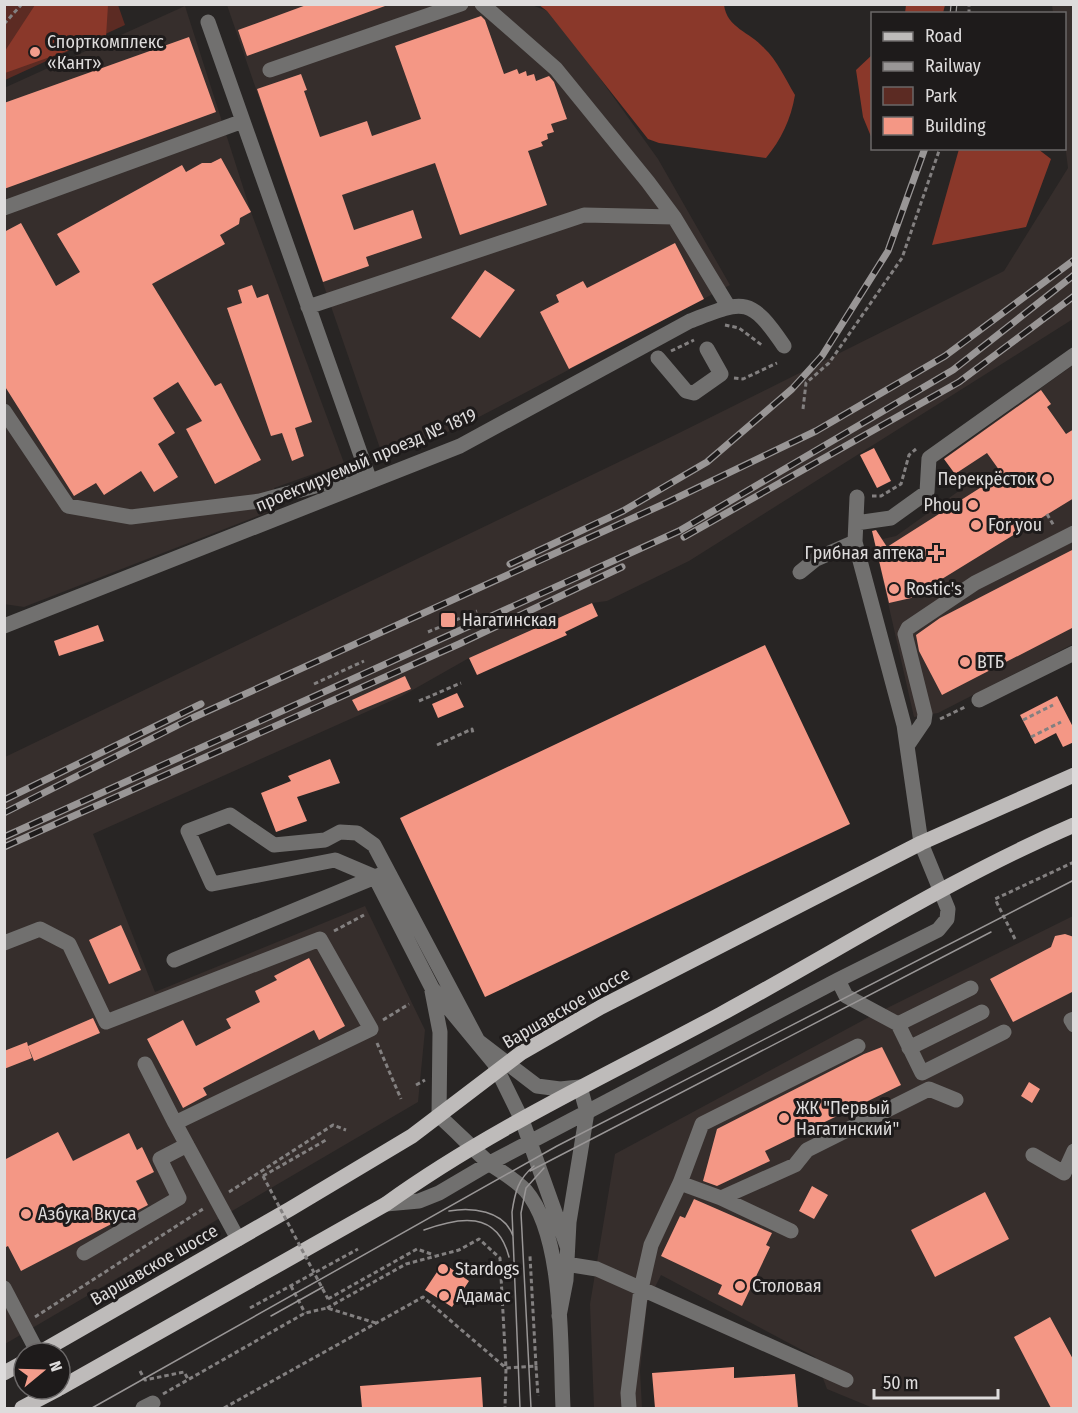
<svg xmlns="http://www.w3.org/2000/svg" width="1078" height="1413" font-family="'Fira Sans Condensed',sans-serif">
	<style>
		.built { fill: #362e2c }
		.green { fill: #5c2b23 }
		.forest { fill: #8a382a }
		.building { fill: #f49785 }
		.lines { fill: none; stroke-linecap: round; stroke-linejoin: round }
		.path { stroke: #838080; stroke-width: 3; stroke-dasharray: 4.5 3; stroke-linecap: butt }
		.minor { stroke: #71706f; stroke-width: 15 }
		.major { stroke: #bebbba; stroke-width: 15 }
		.tram { stroke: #999696; stroke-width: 1.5 }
		.rail-casing { stroke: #999696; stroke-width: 7 }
		.rail { stroke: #1e1b1b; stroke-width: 4.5; stroke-dasharray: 14; stroke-linecap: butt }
		.path-bridge { stroke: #838080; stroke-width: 3; stroke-dasharray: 4.5 3; stroke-linecap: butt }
		.poi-dot { fill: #f49d8c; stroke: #1e1b1b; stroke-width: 2 }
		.labels { text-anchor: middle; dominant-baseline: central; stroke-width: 6; stroke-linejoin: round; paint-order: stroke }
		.poi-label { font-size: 18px; fill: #dedcdc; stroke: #1e1b1b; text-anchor: start }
		.street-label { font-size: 18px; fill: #dedcdc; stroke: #1e1b1b }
	</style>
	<rect width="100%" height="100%" fill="#282524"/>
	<path class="built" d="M 529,4 L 553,13 L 658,159 L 730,285 L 458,428 L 383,457 L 227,5 Z
		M 1052,5 L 1073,5 L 1073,319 L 689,561 L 607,601 L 592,603 L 469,658 L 402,696 L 93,834 L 155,992 L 365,906 L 425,1030 L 418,1102 L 5,1344 L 5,757 L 675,435 L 1004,271 L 1068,168 L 1064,136 L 1064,14 L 1053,13 Z
		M 185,6 L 251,212 L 344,463 L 274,488 L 276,509 L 24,607 L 4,604 L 4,88 Z
		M 1073,365 L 1073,644 L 938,713 L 914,717 L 874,541 L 896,536 L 963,488 L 944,458 Z
		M 1073,916 L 1073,1408 L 873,1408 L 827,1389 L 815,1357 L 661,1275 L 647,1303 L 640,1371 L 642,1408 L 594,1408 L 590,1304 L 615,1154 L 871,1016 Z"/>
	<path class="green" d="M 4,5 L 118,5 L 125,25 L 5,80 Z"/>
	<path class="forest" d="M 35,5 L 108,5 L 106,37 L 5,73 L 5,51 Z
		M 539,5 L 724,5 C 727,28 750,32 764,48 C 777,60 786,80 795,95 C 791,119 781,140 766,158 L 659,143 L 648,139 L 547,11 Z
		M 906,5 L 906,4 L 945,5 L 943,13 L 905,13 Z
		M 872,55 L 872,139 L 863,117 L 856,70 Z
		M 959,149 L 1038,149 L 1051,159 L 1026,227 L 932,245 Z"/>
	<path class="building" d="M 309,4 L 385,6 L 247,56 L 238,30 Z
		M 481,16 L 485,20 L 504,74 L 517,69 L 519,74 L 526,71 L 527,76 L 534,74 L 536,81 L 549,76 L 554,82 L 567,119 L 551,124 L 554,132 L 547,134 L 548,139 L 541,142 L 543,146 L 528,151 L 547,205 L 460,235 L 435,163 L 342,195 L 354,230 L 413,210 L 422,238 L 366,257 L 369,266 L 323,282 L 257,89 L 301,74 L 307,90 L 304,91 L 320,137 L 367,121 L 372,136 L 421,119 L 395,46 Z
		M 189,37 L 216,112 L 4,189 L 4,103 Z
		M 221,158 L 251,212 L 240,218 L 239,224 L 220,235 L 225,244 L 152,284 L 215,386 L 221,383 L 261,460 L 215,484 L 186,429 L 202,421 L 178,382 L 153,398 L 175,433 L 158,444 L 178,477 L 154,492 L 141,471 L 104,495 L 96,483 L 74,496 L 4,385 L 4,232 L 21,223 L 56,286 L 80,272 L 57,234 L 182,165 L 186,172 L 202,163 L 211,163 Z
		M 675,243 L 704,299 L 569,369 L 540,312 L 559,302 L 556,295 L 583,281 L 587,288 Z
		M 485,270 L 515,290 L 480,338 L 451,318 Z
		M 252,285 L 257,298 L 268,294 L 312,422 L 295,428 L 304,456 L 292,461 L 282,433 L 271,436 L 227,308 L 242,303 L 238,290 Z
		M 1041,390 L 1051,404 L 1047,407 L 1066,434 L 1074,429 L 1074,498 L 911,598 L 889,603 L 872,531 L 876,530 L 887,547 L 1002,474 L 987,453 L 955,474 L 944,459 Z
		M 874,448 L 891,481 L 877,488 L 860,455 Z
		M 1074,549 L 1074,627 L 942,695 L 919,651 L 916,635 L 940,618 Z
		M 592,603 L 598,616 L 565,632 L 567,635 L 477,675 L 469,658 Z
		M 98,625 L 104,641 L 59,656 L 54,641 Z
		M 765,645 L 850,824 L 485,997 L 400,818 Z
		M 405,676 L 411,689 L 358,711 L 352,700 Z
		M 457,693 L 464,707 L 438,718 L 432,704 Z
		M 1057,696 L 1074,729 L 1074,742 L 1063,747 L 1056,733 L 1035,744 L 1020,715 Z
		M 330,759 L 340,783 L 297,797 L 307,821 L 276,832 L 261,793 L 291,781 L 288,776 Z
		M 121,925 L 141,970 L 109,984 L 89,940 Z
		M 1065,934 L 1074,937 L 1074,991 L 1013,1022 L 990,979 L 1051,947 L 1055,936 Z
		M 309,958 L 345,1026 L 319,1040 L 314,1030 L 203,1088 L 207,1095 L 183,1108 L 147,1039 L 183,1020 L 196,1046 L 231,1028 L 226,1019 L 260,1002 L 255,991 L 277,980 L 274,976 Z
		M 93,1018 L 100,1033 L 34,1061 L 28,1046 L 32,1058 L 4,1069 L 4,1051 L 27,1042 L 28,1046 Z
		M 882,1047 L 901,1085 L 765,1151 L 770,1161 L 717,1186 L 703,1181 L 717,1129 L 864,1054 Z
		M 1029,1082 L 1040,1089 L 1032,1103 L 1021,1096 Z
		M 58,1132 L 73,1161 L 129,1133 L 137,1150 L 142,1147 L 154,1172 L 136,1181 L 148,1205 L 21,1271 L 8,1246 L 4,1248 L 4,1160 Z
		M 812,1186 L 828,1195 L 814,1219 L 799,1211 Z
		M 985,1192 L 1009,1239 L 935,1277 L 911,1230 Z
		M 694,1199 L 772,1233 L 766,1245 L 770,1247 L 742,1306 L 718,1294 L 722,1285 L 661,1256 L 680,1216 L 685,1218 Z
		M 443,1263 L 469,1281 L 452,1307 L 425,1290 Z
		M 1050,1317 L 1074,1361 L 1074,1408 L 1051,1408 L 1014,1337 Z
		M 734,1367 L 734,1378 L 795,1374 L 798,1408 L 655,1408 L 652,1373 Z
		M 481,1377 L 483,1408 L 362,1408 L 360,1386 Z"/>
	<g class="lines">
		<path class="path" d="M 969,14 L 969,4
			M 4,24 L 22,4
			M 725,325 L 739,328 L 763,346
			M 671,351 L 694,340
			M 734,378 L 743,379 L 777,363
			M 803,409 L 806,383 L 829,363 L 902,258 L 940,148
			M 872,496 L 881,496 L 901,484 L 909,455 L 916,449
			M 1047,514 L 1054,526
			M 428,632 L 477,611
			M 314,684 L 364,661
			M 419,701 L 461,683
			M 940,719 L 967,706
			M 1023,720 L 1053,705
			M 1031,737 L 1061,722
			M 437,745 L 472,729 L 473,733
			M 334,931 L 364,915
			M 1015,939 L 995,899 L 1074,862
			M 383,1020 L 409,1004
			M 377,1043 L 401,1099
			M 416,1085 L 425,1080
			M 263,1176 L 326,1140
			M 229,1192 L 333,1125 L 346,1130
			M 291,1286 L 305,1313
			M 328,1299 L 417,1249 L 434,1255
			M 250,1308 L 358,1249
			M 327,1308 L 406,1264 L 459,1250 L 479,1239 L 500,1258 L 506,1368 L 505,1408
			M 35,1317 L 203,1209
			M 536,1366 L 538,1396
			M 140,1371 L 145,1380 L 184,1372 L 188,1379
			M 163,1394 L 305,1313 L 327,1308 L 376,1323
			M 224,1408 L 423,1297 L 506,1368 L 536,1366 L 530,1256"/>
		<path class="minor" d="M 482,4 L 556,69 L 648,182 L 674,217 L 728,306
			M 270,70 L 461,4
			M 4,208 L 243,121
			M 308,307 L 584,215 L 674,217
			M 658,358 L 686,391 L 694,393 L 721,374 L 707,349
			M 4,411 L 68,506 L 131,517 L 260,501 L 341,479 L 370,481 L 208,22
			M 856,523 L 891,518 L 927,492 L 929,458 L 1074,355
			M 800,572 L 816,559 L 855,542
			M 4,626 L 460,446 L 690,321 C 744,300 750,296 784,346
			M 979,700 L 1074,653
			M 907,746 L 924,721 L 925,714 L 905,634 L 908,628 L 975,583 L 1074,533
			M 4,943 L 40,929 L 69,944 L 106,1022 L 320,939 L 371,1029 L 175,1123 L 238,1239
			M 174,960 L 380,875
			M 838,980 L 846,996 L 898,1024 L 922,1073 L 1004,1032
			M 432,991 L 440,1032 L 439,1116 C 456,1131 472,1148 489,1163 C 501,1172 515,1179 526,1191 C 565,1237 560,1349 563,1408
			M 1074,1019 L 1071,1020 L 1074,1025
			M 898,1024 L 971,988
			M 909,1048 L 982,1012
			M 145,1064 L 175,1123
			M 1033,1155 L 1064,1173 L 1074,1151
			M 680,1183 L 721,1198 L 795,1165 L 807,1150 L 929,1089 L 956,1100
			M 721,1198 L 791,1231
			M 386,1204 L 419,1201 L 439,1193 L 490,1163 L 838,980 L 938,930 L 947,919 L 948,909 L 921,843 L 904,725 L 855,542 L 857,497
			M 84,1253 L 179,1198 L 160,1159 L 187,1145
			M 566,1264 L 597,1269 L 846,1380
			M 4,1288 L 38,1353
			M 559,1316 L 566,1280 L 569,1222 L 587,1112 L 580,1087 L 560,1089 L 537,1086 L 478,1041 L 374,845 L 357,833 L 340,832 L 325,840 L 274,845 L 230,815 L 188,831 L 212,884 L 335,860 L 375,877 L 432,988 L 494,1063 L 522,1120 L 567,1246
			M 143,1408 L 153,1403
			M 629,1408 L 628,1393 L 641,1289 L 651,1245 L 680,1183 L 702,1124 L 858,1046"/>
		<path class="major" d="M 39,1353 L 290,1209 L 412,1136 L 521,1053 L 601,1007 L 921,843 L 1074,775
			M 4,1373 L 24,1362
			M 60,1388 L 386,1204 C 490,1129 608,1075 721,1014 C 839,950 951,878 1074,825
			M 22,1408 L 58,1389"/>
		<path class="tram" d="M 530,1171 L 991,932
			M 449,1211 C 471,1207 504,1210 513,1236
			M 424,1230 C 459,1217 497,1210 509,1257
			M 271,1316 L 323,1287
			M 92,1408 L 557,1146 L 1074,880
			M 520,1408 L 512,1212 C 515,1192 518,1179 534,1166
			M 531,1408 L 521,1213 L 526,1188 L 544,1168"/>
		<defs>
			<path id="rail" d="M 953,14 L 954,4
				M 684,537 L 959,382 L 1074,296
				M 510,564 L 623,511 L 707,462 L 792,389 L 822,356 L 888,251 L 925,148
				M 4,800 L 201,704
				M 4,813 L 190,719 L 666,503 L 816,431 L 945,356 L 1074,260
				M 4,837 L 679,531 L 953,370 L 1074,275
				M 4,847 L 459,644 L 622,567"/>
		</defs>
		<use href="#rail" class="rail-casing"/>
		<use href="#rail" class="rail"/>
		<path class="path-bridge" d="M 263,1176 L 328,1299"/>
	</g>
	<g class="poi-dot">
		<circle cx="35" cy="52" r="6"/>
		<circle cx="1047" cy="479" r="6"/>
		<circle cx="973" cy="505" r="6"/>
		<circle cx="976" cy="525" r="6"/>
		<path d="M933 544h6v6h6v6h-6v6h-6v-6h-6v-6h6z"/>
		<circle cx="894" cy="589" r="6"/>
		<rect x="440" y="612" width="16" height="16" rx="3"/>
		<circle cx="965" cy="662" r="6"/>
		<circle cx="784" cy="1118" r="6"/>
		<circle cx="26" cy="1214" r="6"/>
		<circle cx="443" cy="1269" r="6"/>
		<circle cx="740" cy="1286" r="6"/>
		<circle cx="444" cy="1296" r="6"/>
	</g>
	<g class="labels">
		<g class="poi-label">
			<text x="47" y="42">Спорткомплекс<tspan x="47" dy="21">«Кант»</tspan></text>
			<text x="1035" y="479" text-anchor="end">Перекрёсток</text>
			<text x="961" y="505" text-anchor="end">Phou</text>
			<text x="988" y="525">For you</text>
			<text x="924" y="553" text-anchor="end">Грибная аптека</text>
			<text x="906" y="589">Rostic's</text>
			<text x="462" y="620">Нагатинская</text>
			<text x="977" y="662">ВТБ</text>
			<text x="796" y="1108">ЖК "Первый<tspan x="796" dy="21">Нагатинский"</tspan></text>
			<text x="38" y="1214">Азбука Вкуса</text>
			<text x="455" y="1269">Stardogs</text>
			<text x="752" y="1286">Столовая</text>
			<text x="456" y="1296">Адамас</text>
		</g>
		<g class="street-label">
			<text transform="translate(366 460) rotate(-23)">проектируемый проезд № 1819</text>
			<text transform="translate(566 1008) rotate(-30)">Варшавское шоссе</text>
			<text transform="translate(154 1265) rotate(-30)">Варшавское шоссе</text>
		</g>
	</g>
	<rect width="1078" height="1413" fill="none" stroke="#dedcdc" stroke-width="12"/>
	<rect x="871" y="12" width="195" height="138" fill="#1e1b1b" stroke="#6b6868" stroke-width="1.5"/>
	<rect x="883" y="32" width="30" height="9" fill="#bebbba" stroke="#6b6868" stroke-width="1.5"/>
	<text x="925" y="42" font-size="18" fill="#dedcdc">Road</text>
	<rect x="883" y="62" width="30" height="9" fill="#999696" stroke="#6b6868" stroke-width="1.5"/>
	<text x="925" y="72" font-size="18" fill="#dedcdc">Railway</text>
	<rect x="883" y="87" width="30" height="18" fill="#5c2b23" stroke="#6b6868" stroke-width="1.5"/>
	<text x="925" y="102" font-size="18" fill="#dedcdc">Park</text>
	<rect x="883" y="117" width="30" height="18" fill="#f49785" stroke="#6b6868" stroke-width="1.5"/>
	<text x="925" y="132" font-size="18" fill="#dedcdc">Building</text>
	<g transform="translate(42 1371) rotate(71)"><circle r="28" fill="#1e1b1b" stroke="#6b6868" stroke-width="1.5"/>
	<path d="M0-4.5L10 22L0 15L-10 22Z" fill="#f49d8c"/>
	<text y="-9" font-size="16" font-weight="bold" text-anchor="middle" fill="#dedcdc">N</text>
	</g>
	<path d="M874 1389v9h124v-9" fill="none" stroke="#dedcdc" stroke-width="3"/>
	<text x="883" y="1389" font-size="18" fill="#dedcdc" stroke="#1e1b1b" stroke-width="4.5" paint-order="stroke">50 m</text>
</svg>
